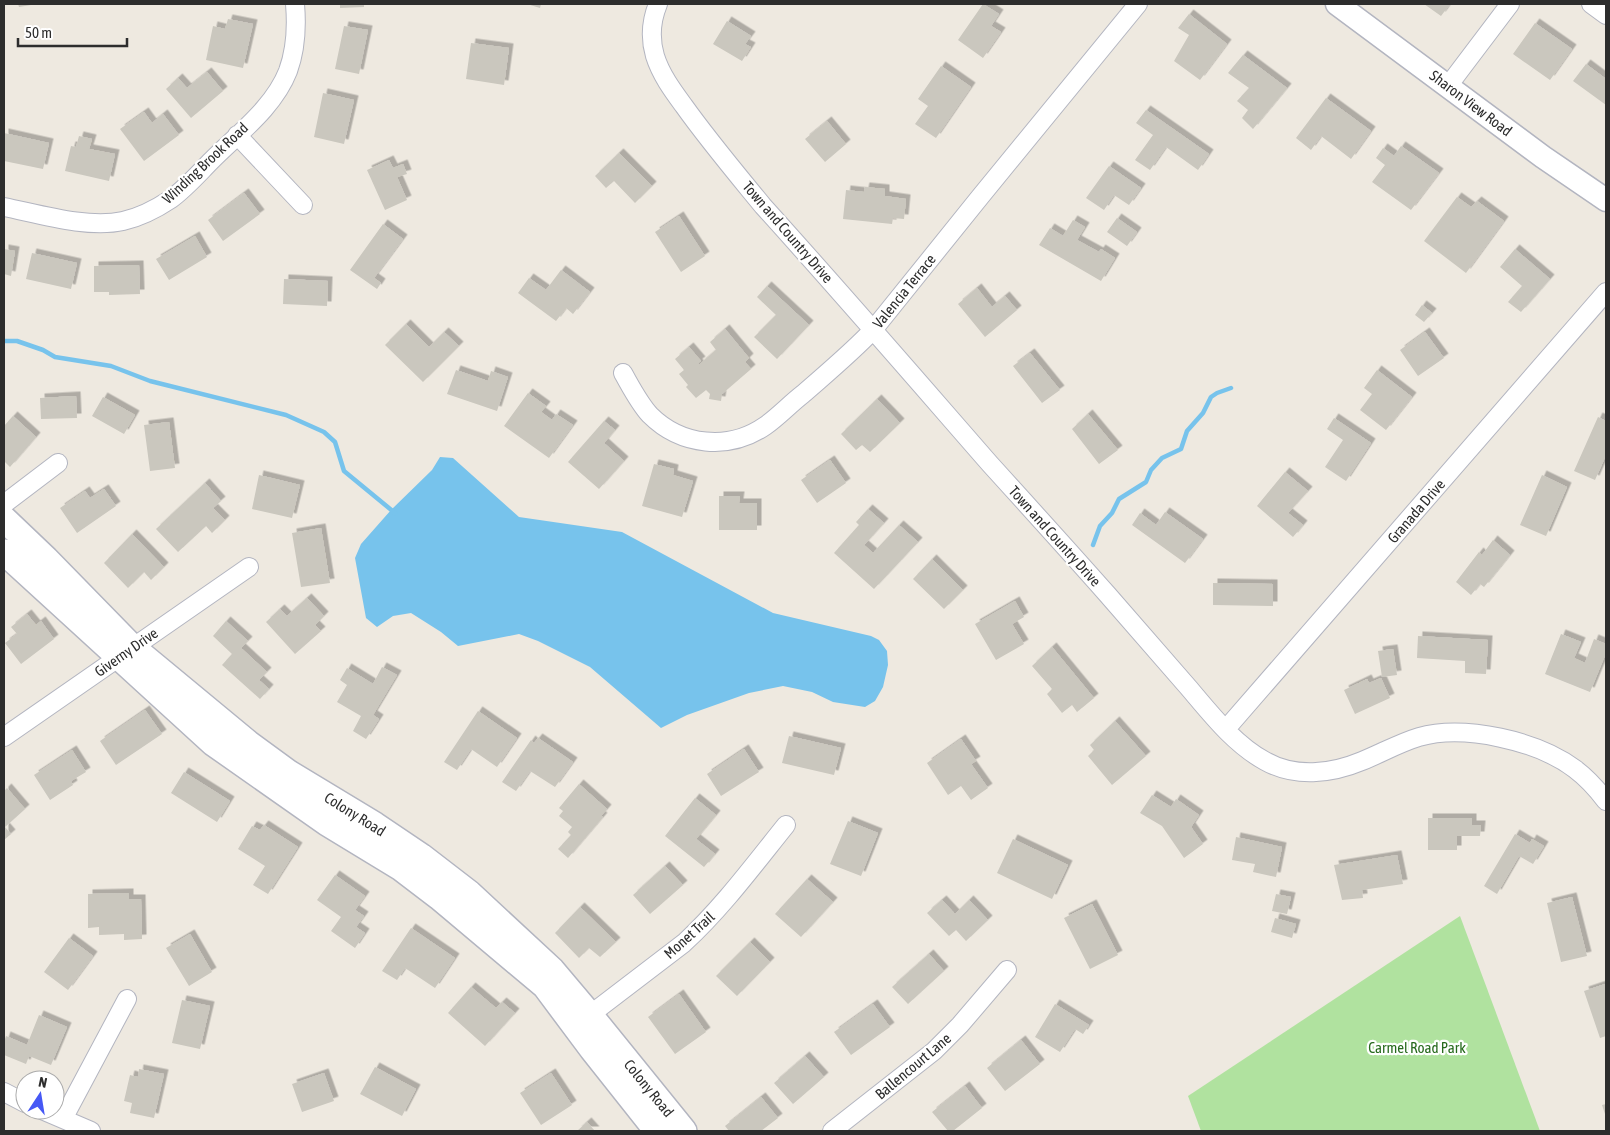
<svg xmlns="http://www.w3.org/2000/svg" width="1610" height="1135" font-family="'Asap Condensed',sans-serif">
	<style>
		.green { fill: #b0e29f }
		.water { fill: #77c3ec }
		.lines { fill: none; stroke-linecap: round; stroke-linejoin: round }
		.stream { stroke: #77c3ec; stroke-width: 4.5 }
		.building { fill: #cac7be; filter: url(#shadow) }
		.minor-casing { stroke: #b3b5c0; stroke-width: 20 }
		.tertiary-casing { stroke: #b3b5c0; stroke-width: 25 }
		.secondary-casing { stroke: #b3b5c0; stroke-width: 28 }
		.minor { stroke: #fff; stroke-width: 18 }
		.tertiary { stroke: #fff; stroke-width: 22 }
		.secondary { stroke: #fff; stroke-width: 25 }
		.labels { text-anchor: middle; dominant-baseline: central; stroke-width: 4.5; stroke-linejoin: round; paint-order: stroke }
		.street-label { font-size: 15px; fill: #2d2d2d; stroke: #fff }
		.park-label { font-size: 15px; fill: #276a1d; stroke: #fff }
	</style>
	<defs>
		<filter id="shadow"><feDropShadow dx="4.5" dy="-4.5" stdDeviation="0" flood-color="#0004"/></filter>
	</defs>
	<rect width="100%" height="100%" fill="#eee9e0"/>
	<path class="green" d="M 1460,916 L 1540,1131 L 1201,1131 L 1188,1096 Z"/>
	<path class="water" d="M 440,457 L 453,458 L 519,517 L 622,532 L 773,613 L 871,636 L 879,640 L 887,651 L 888,665 L 883,687 L 875,701 L 865,707 L 833,702 L 812,692 L 783,686 L 749,693 L 687,715 L 661,728 L 590,667 L 538,641 L 519,634 L 458,646 L 441,632 L 411,613 L 393,616 L 377,627 L 366,618 L 355,558 L 361,544 L 391,510 L 432,470 Z"/>
	<g class="lines">
		<path class="stream" d="M 4,341 L 17,341 L 43,350 L 55,357 L 111,366 L 150,381 L 286,415 L 324,432 L 335,442 L 344,471 L 395,513
			M 1093,545 L 1100,526 L 1112,513 L 1119,499 L 1146,482 L 1151,470 L 1162,458 L 1181,449 L 1187,431 L 1203,413 L 1211,397 L 1217,393 L 1231,388"/>
	</g>
	<path class="building" d="M 18,4 L 31,4 L 31,5 L 19,7 Z
		M 340,4 L 364,4 L 364,7 L 340,8 Z
		M 527,4 L 541,4 L 540,8 Z
		M 983,4 L 999,14 L 991,26 L 1001,32 L 983,58 L 958,40 Z
		M 1424,4 L 1450,4 L 1441,16 Z
		M 1189,14 L 1227,44 L 1200,80 L 1174,61 L 1189,35 L 1178,28 Z
		M 228,19 L 253,24 L 243,68 L 206,60 L 213,26 L 225,29 Z
		M 727,21 L 751,36 L 745,44 L 751,47 L 742,61 L 713,44 Z
		M 1535,23 L 1572,49 L 1550,80 L 1513,54 Z
		M 344,26 L 368,30 L 359,74 L 335,69 Z
		M 471,43 L 509,48 L 504,85 L 466,79 Z
		M 1243,55 L 1287,88 L 1253,129 L 1242,118 L 1248,110 L 1237,101 L 1249,88 L 1228,73 Z
		M 1586,64 L 1606,79 L 1606,105 L 1573,81 Z
		M 941,66 L 971,87 L 936,138 L 915,124 L 928,106 L 918,99 Z
		M 207,72 L 223,91 L 191,118 L 166,89 L 178,78 L 187,88 Z
		M 323,93 L 354,100 L 344,144 L 314,137 Z
		M 1326,98 L 1371,131 L 1351,159 L 1321,136 L 1311,150 L 1296,138 Z
		M 1146,110 L 1209,154 L 1198,170 L 1166,147 L 1150,170 L 1135,160 L 1153,135 L 1136,123 Z
		M 144,112 L 152,123 L 163,114 L 179,135 L 144,161 L 120,129 Z
		M 827,121 L 846,144 L 825,162 L 805,139 Z
		M 4,133 L 49,143 L 43,169 L 4,161 Z
		M 79,136 L 92,139 L 89,149 L 115,154 L 109,181 L 65,171 L 71,146 L 76,147 Z
		M 1401,146 L 1439,173 L 1411,210 L 1372,182 L 1385,165 L 1376,158 L 1383,148 L 1394,156 Z
		M 619,153 L 652,186 L 635,203 L 614,181 L 606,188 L 595,176 Z
		M 389,160 L 393,168 L 403,164 L 407,174 L 397,177 L 407,200 L 385,210 L 367,170 Z
		M 1109,166 L 1141,188 L 1129,205 L 1114,195 L 1104,210 L 1086,198 Z
		M 865,187 L 885,189 L 885,196 L 906,199 L 904,219 L 893,218 L 892,224 L 843,219 L 846,190 L 864,192 Z
		M 244,193 L 260,214 L 223,241 L 208,220 Z
		M 1457,197 L 1471,207 L 1477,201 L 1504,221 L 1466,273 L 1424,241 Z
		M 679,216 L 705,256 L 681,272 L 655,232 Z
		M 1117,218 L 1137,232 L 1127,246 L 1107,232 Z
		M 1073,220 L 1085,227 L 1077,240 L 1099,252 L 1101,249 L 1115,258 L 1101,281 L 1039,245 L 1050,228 L 1063,236 Z
		M 383,224 L 403,239 L 374,278 L 381,283 L 377,289 L 350,270 Z
		M 195,236 L 207,257 L 169,280 L 156,259 Z
		M 4,249 L 15,251 L 11,276 L 4,274 Z
		M 1515,249 L 1550,279 L 1521,312 L 1508,302 L 1522,286 L 1500,267 Z
		M 32,253 L 77,263 L 71,289 L 26,279 Z
		M 139,265 L 140,294 L 109,295 L 109,292 L 94,292 L 94,266 Z
		M 561,270 L 590,292 L 573,314 L 566,308 L 556,321 L 518,293 L 529,278 L 546,290 Z
		M 284,279 L 328,281 L 327,306 L 283,304 Z
		M 767,286 L 809,325 L 777,359 L 754,337 L 776,315 L 757,297 Z
		M 977,288 L 992,307 L 1005,296 L 1017,310 L 985,337 L 958,304 Z
		M 1422,305 L 1432,313 L 1424,322 L 1415,315 Z
		M 406,324 L 429,347 L 444,332 L 459,346 L 423,382 L 385,345 Z
		M 725,329 L 749,358 L 745,362 L 751,369 L 722,394 L 721,401 L 709,399 L 710,394 L 706,390 L 696,398 L 686,387 L 688,385 L 679,374 L 684,370 L 675,359 L 689,347 L 701,361 L 698,363 L 699,365 L 716,350 L 710,342 Z
		M 1425,332 L 1444,358 L 1418,376 L 1400,350 Z
		M 1030,353 L 1060,390 L 1042,403 L 1013,366 Z
		M 456,370 L 488,381 L 491,371 L 508,377 L 497,411 L 447,394 Z
		M 1377,370 L 1412,397 L 1386,430 L 1360,410 L 1372,394 L 1364,388 Z
		M 528,393 L 546,406 L 541,412 L 552,420 L 556,414 L 573,425 L 549,458 L 504,426 Z
		M 76,396 L 77,418 L 41,419 L 40,398 Z
		M 103,397 L 135,415 L 124,434 L 92,416 Z
		M 877,399 L 900,423 L 870,452 L 862,445 L 856,450 L 841,434 Z
		M 1088,414 L 1118,450 L 1099,464 L 1072,429 Z
		M 13,416 L 36,437 L 10,467 L 4,461 L 4,426 Z
		M 1598,417 L 1606,421 L 1606,455 L 1595,480 L 1574,471 Z
		M 1334,418 L 1371,443 L 1346,481 L 1325,467 L 1343,440 L 1327,429 Z
		M 604,421 L 615,430 L 604,443 L 624,461 L 599,489 L 568,462 Z
		M 169,422 L 175,468 L 150,471 L 144,425 Z
		M 830,460 L 846,483 L 817,503 L 801,480 Z
		M 654,464 L 674,469 L 673,475 L 693,481 L 682,517 L 642,506 Z
		M 1285,472 L 1308,491 L 1288,513 L 1303,525 L 1293,537 L 1257,506 Z
		M 259,475 L 300,485 L 292,518 L 252,509 Z
		M 1542,475 L 1567,487 L 1546,536 L 1520,525 Z
		M 205,483 L 221,501 L 213,508 L 225,520 L 212,533 L 206,526 L 178,552 L 156,529 Z
		M 104,489 L 116,506 L 77,533 L 60,508 L 85,491 L 90,498 Z
		M 719,496 L 740,496 L 739,503 L 757,503 L 757,530 L 719,530 Z
		M 868,509 L 884,523 L 864,545 L 873,553 L 899,525 L 918,542 L 874,589 L 834,553 L 859,525 L 856,522 Z
		M 1165,512 L 1203,539 L 1185,563 L 1132,525 L 1140,513 L 1156,525 Z
		M 321,528 L 330,583 L 301,587 L 292,533 Z
		M 132,534 L 164,567 L 151,580 L 144,572 L 128,588 L 104,563 Z
		M 1493,540 L 1510,555 L 1484,587 L 1480,584 L 1471,595 L 1456,582 L 1479,552 L 1482,555 Z
		M 932,559 L 963,590 L 944,609 L 913,579 Z
		M 1213,583 L 1273,584 L 1273,606 L 1213,605 Z
		M 307,598 L 324,616 L 315,625 L 321,631 L 295,654 L 266,622 L 280,609 L 287,616 Z
		M 1015,601 L 1024,617 L 1012,624 L 1024,644 L 996,660 L 975,624 Z
		M 27,614 L 36,625 L 41,621 L 54,639 L 21,664 L 5,643 L 17,634 L 11,627 Z
		M 226,621 L 248,641 L 241,648 L 267,672 L 259,680 L 269,689 L 260,699 L 222,665 L 232,654 L 213,636 Z
		M 1561,634 L 1581,642 L 1574,658 L 1585,663 L 1594,639 L 1606,644 L 1606,653 L 1590,692 L 1545,674 Z
		M 1418,636 L 1488,640 L 1486,674 L 1465,673 L 1465,661 L 1417,658 Z
		M 1052,647 L 1094,698 L 1077,712 L 1072,705 L 1062,713 L 1047,694 L 1052,689 L 1032,666 Z
		M 1393,649 L 1397,675 L 1382,677 L 1378,651 Z
		M 382,667 L 397,675 L 373,715 L 379,719 L 366,739 L 353,731 L 361,716 L 337,702 L 347,685 L 340,680 L 347,668 L 373,684 Z
		M 1381,678 L 1390,698 L 1355,714 L 1344,690 L 1367,679 L 1369,683 Z
		M 145,710 L 162,734 L 116,765 L 100,741 Z
		M 478,711 L 517,738 L 497,767 L 471,749 L 457,770 L 444,762 Z
		M 1115,721 L 1146,756 L 1112,785 L 1088,756 L 1094,750 L 1090,745 Z
		M 789,736 L 841,748 L 834,775 L 782,763 Z
		M 538,738 L 573,762 L 555,787 L 530,771 L 516,791 L 502,782 L 531,740 L 534,743 Z
		M 961,739 L 976,761 L 971,764 L 988,788 L 971,800 L 961,786 L 948,795 L 927,763 Z
		M 744,749 L 759,772 L 721,796 L 707,774 Z
		M 72,750 L 86,772 L 71,781 L 73,785 L 50,800 L 34,775 Z
		M 184,772 L 230,801 L 217,822 L 171,793 Z
		M 579,784 L 607,809 L 601,816 L 603,817 L 568,858 L 558,849 L 571,835 L 568,832 L 572,827 L 559,816 L 563,811 L 559,808 Z
		M 7,788 L 25,809 L 5,827 L 11,834 L 4,840 L 4,791 Z
		M 1152,795 L 1171,807 L 1176,799 L 1199,815 L 1191,827 L 1203,844 L 1184,858 L 1162,826 L 1140,813 Z
		M 695,798 L 716,815 L 696,839 L 715,854 L 704,867 L 665,836 Z
		M 1428,818 L 1472,818 L 1472,825 L 1481,825 L 1480,836 L 1457,836 L 1457,850 L 1428,850 Z
		M 848,821 L 878,833 L 861,876 L 830,864 Z
		M 264,825 L 298,847 L 268,894 L 253,885 L 265,866 L 238,849 L 252,826 L 260,830 Z
		M 1515,834 L 1530,843 L 1532,839 L 1544,846 L 1533,864 L 1519,856 L 1497,894 L 1484,886 Z
		M 1236,837 L 1282,847 L 1276,877 L 1253,872 L 1255,864 L 1232,860 Z
		M 1013,839 L 1068,865 L 1052,899 L 997,873 Z
		M 1397,855 L 1403,884 L 1362,890 L 1363,898 L 1342,900 L 1334,865 Z
		M 665,866 L 683,885 L 650,914 L 633,895 Z
		M 335,875 L 365,896 L 355,910 L 364,916 L 356,927 L 365,933 L 355,948 L 331,931 L 341,917 L 317,900 Z
		M 807,879 L 833,902 L 801,937 L 775,914 Z
		M 129,893 L 129,899 L 141,899 L 142,939 L 124,940 L 124,934 L 99,935 L 99,927 L 88,928 L 88,894 Z
		M 1276,894 L 1291,897 L 1287,914 L 1272,911 Z
		M 1572,897 L 1587,956 L 1561,962 L 1547,903 Z
		M 942,900 L 955,914 L 969,900 L 988,920 L 966,941 L 956,930 L 949,936 L 927,913 Z
		M 1092,904 L 1118,955 L 1090,969 L 1064,918 Z
		M 580,907 L 616,942 L 600,957 L 589,948 L 579,958 L 555,933 Z
		M 1275,918 L 1296,924 L 1292,938 L 1271,932 Z
		M 411,928 L 455,958 L 435,988 L 405,968 L 397,980 L 382,971 Z
		M 190,934 L 212,972 L 189,986 L 166,948 Z
		M 69,938 L 93,956 L 68,990 L 44,972 Z
		M 750,942 L 770,962 L 737,996 L 716,976 Z
		M 929,954 L 944,971 L 908,1004 L 892,987 Z
		M 1605,984 L 1606,988 L 1606,1036 L 1600,1038 L 1584,991 Z
		M 471,987 L 496,1008 L 502,1002 L 515,1013 L 485,1046 L 448,1013 Z
		M 679,994 L 706,1032 L 675,1054 L 648,1017 Z
		M 182,1000 L 210,1006 L 200,1049 L 172,1043 Z
		M 873,1004 L 890,1027 L 851,1055 L 834,1032 Z
		M 1055,1004 L 1089,1025 L 1083,1034 L 1075,1029 L 1060,1052 L 1035,1037 Z
		M 39,1015 L 67,1027 L 51,1065 L 29,1056 L 26,1064 L 4,1055 L 4,1042 L 6,1036 L 27,1045 Z
		M 1021,1040 L 1040,1064 L 1005,1091 L 987,1068 Z
		M 805,1056 L 824,1077 L 793,1104 L 774,1083 Z
		M 375,1067 L 416,1089 L 402,1116 L 360,1094 Z
		M 139,1069 L 164,1074 L 154,1118 L 130,1113 L 132,1103 L 124,1101 L 130,1075 L 138,1077 Z
		M 324,1073 L 334,1101 L 302,1112 L 292,1084 Z
		M 551,1073 L 572,1105 L 541,1125 L 520,1093 Z
		M 965,1086 L 982,1108 L 953,1131 L 948,1131 L 932,1112 Z
		M 761,1097 L 778,1118 L 761,1131 L 729,1131 L 725,1126 Z
		M 1606,1104 L 1606,1117 L 1602,1105 Z
		M 587,1122 L 595,1131 L 577,1131 Z"/>
	<g class="lines">
		<defs>
			<path id="minor" d="M 658,4 C 651,21 650,39 655,56 C 661,75 673,91 684,106 C 709,141 736,173 763,206 C 840,291 915,378 990,464 C 1029,507 1068,550 1107,594 C 1134,625 1161,656 1188,687 C 1211,714 1234,744 1265,761 C 1295,778 1331,774 1362,761 C 1382,753 1399,743 1419,737 C 1464,724 1538,741 1575,769 C 1587,778 1597,789 1606,801
				M 1591,4 L 1606,15
				M 1448,86 L 1510,4
				M 237,135 L 303,205
				M 4,207 C 39,214 88,229 123,221 C 141,217 156,209 171,199 C 186,188 199,173 212,160 C 239,133 274,107 288,71 C 296,49 297,27 295,4
				M 623,373 C 631,387 639,403 650,415 C 681,446 729,451 765,426 C 778,417 790,404 803,394 C 827,373 851,353 873,330 L 980,197 L 1138,4
				M 4,504 L 58,463
				M 1226,729 L 1606,292
				M 4,737 L 249,567
				M 582,1021 L 684,943 C 722,908 753,866 786,825
				M 4,1092 L 25,1103
				M 42,1110 L 91,1131
				M 63,1119 L 127,999
				M 832,1131 L 934,1051 L 960,1025 L 1007,970"/>
			<path id="tertiary" d="M 1337,4 L 1543,157 L 1606,200"/>
			<path id="secondary" d="M 4,519 L 46,559 L 132,647 L 248,743 L 289,773 L 375,825 L 421,856 L 469,893 L 552,970 L 590,1015 L 684,1131
				M 4,552 L 213,743 L 327,823 L 401,868 L 439,897 L 545,986 L 592,1049 L 657,1131"/>
		</defs>
		<use href="#minor" class="minor-casing"/>
		<use href="#tertiary" class="tertiary-casing"/>
		<use href="#secondary" class="secondary-casing"/>
		<use href="#minor" class="minor"/>
		<use href="#tertiary" class="tertiary"/>
		<use href="#secondary" class="secondary"/>
	</g>
	<g class="labels">
		<g class="street-label">
			<text transform="translate(1471 103) rotate(37)">Sharon View Road</text>
			<text transform="translate(205 163) rotate(-43)">Winding Brook Road</text>
			<text transform="translate(788 232) rotate(49)">Town and Country Drive</text>
			<text transform="translate(904 291) rotate(-51)">Valencia Terrace</text>
			<text transform="translate(1416 511) rotate(-49)">Granada Drive</text>
			<text transform="translate(1055 536) rotate(48)">Town and Country Drive</text>
			<text transform="translate(126 652) rotate(-35)">Giverny Drive</text>
			<text transform="translate(355 814) rotate(32)">Colony Road</text>
			<text transform="translate(689 935) rotate(-42)">Monet Trail</text>
			<text transform="translate(913 1066) rotate(-40)">Ballencourt Lane</text>
			<text transform="translate(649 1088) rotate(51)">Colony Road</text>
		</g>
		<g class="park-label">
			<text x="1417" y="1047">Carmel Road Park</text>
		</g>
	</g>
	<rect width="1610" height="1135" fill="none" stroke="#2d2d2d" stroke-width="10"/>
	<g transform="translate(40 1095) rotate(12)"><circle r="24" fill="#ffffff" stroke="#ababab"/>
	<path d="M0-4L9 19L0 12L-9 19Z" fill="#4658f5"/>
	<text y="-8" font-size="14" font-weight="bold" text-anchor="middle" fill="#2d2d2d">N</text>
	</g>
	<path d="M18 38v8h109v-8" fill="none" stroke="#2d2d2d" stroke-width="2.5"/>
	<text x="25" y="38" font-size="15" fill="#2d2d2d" stroke="#ffffff" stroke-width="4" paint-order="stroke">50 m</text>
</svg>
